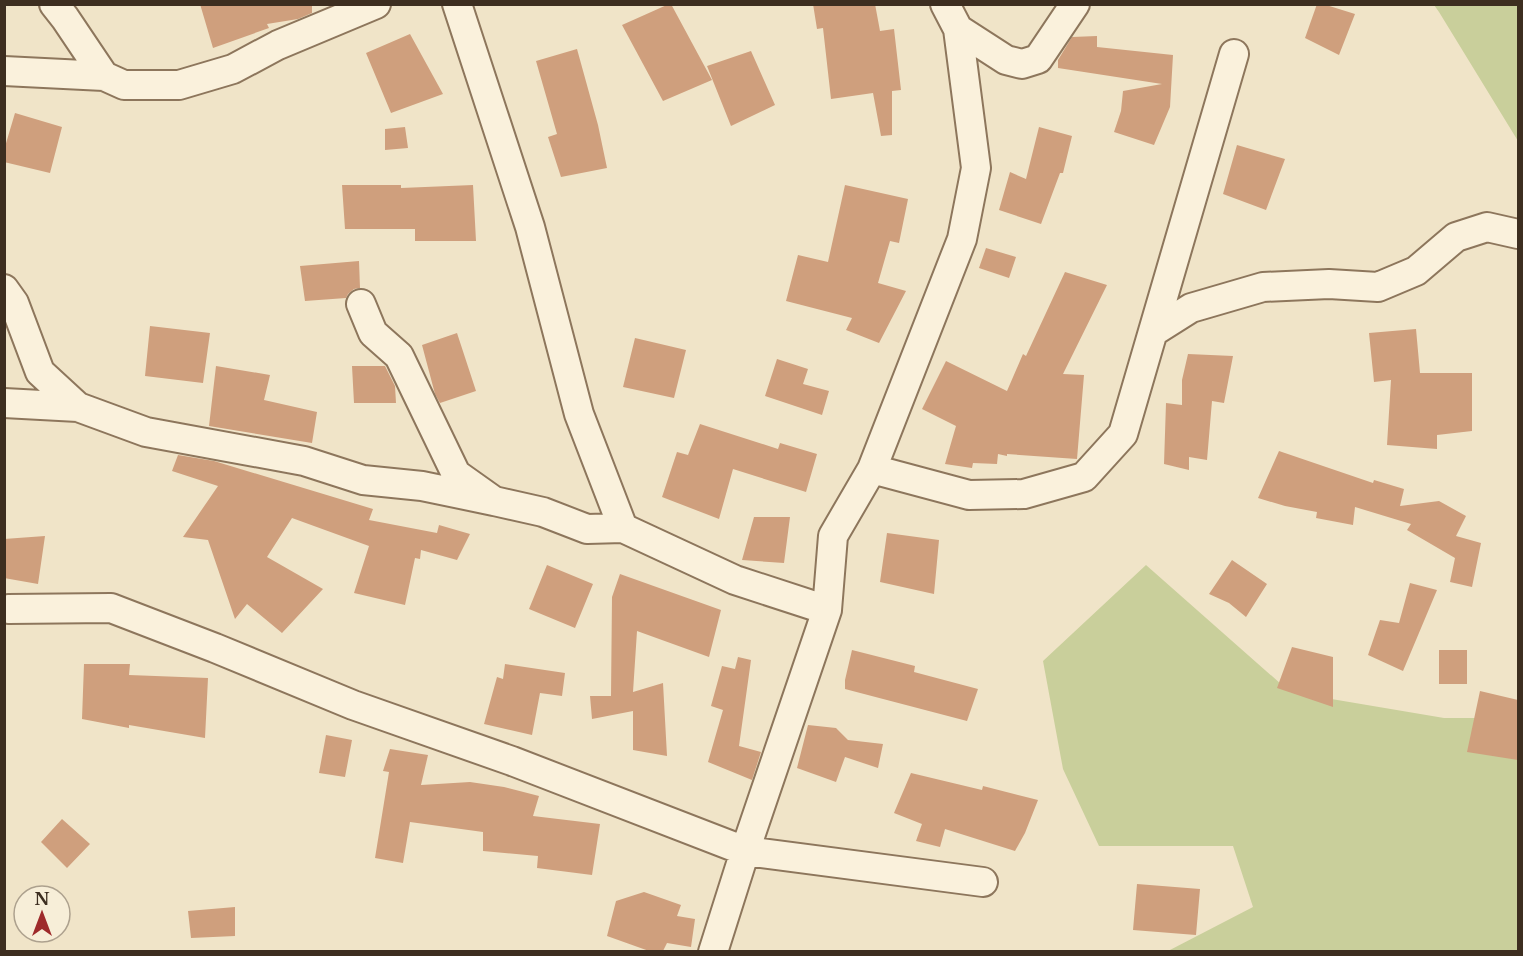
<svg xmlns="http://www.w3.org/2000/svg" width="1523" height="956" font-family="'Libre Baskerville',serif">
	<style>
		.green { fill: #c9cf9b }
		.building { fill: #cf9f7d }
		.lines { fill: none; stroke-linecap: round; stroke-linejoin: round }
		.minor-casing { stroke: #8d765c; stroke-width: 32 }
		.minor { stroke: #faf1dc; stroke-width: 28 }
	</style>
	<rect width="100%" height="100%" fill="#f0e4c8"/>
	<path class="green" d="M 1434,5 L 1518,5 L 1518,141 L 1439,12 Z
		M 1146,565 L 1290,692 L 1444,718 L 1518,718 L 1518,951 L 1168,951 L 1253,907 L 1233,846 L 1099,846 L 1063,769 L 1043,661 Z"/>
	<path class="building" d="M 200,4 L 312,4 L 312,13 L 298,19 L 267,24 L 269,28 L 213,48 Z
		M 669,4 L 671,4 L 712,80 L 663,101 L 622,25 Z
		M 813,4 L 875,4 L 880,31 L 894,29 L 901,90 L 892,91 L 892,135 L 881,136 L 873,93 L 831,99 L 823,28 L 817,29 Z
		M 1317,4 L 1323,4 L 1355,14 L 1339,55 L 1305,38 Z
		M 410,34 L 443,94 L 391,113 L 366,53 Z
		M 1097,36 L 1097,47 L 1173,55 L 1170,107 L 1154,145 L 1114,132 L 1121,111 L 1123,91 L 1162,84 L 1058,68 L 1058,60 L 1072,37 Z
		M 577,49 L 598,125 L 607,168 L 561,177 L 548,137 L 557,134 L 536,61 Z
		M 751,51 L 775,105 L 731,126 L 707,66 Z
		M 15,113 L 62,127 L 50,173 L 4,162 L 4,150 Z
		M 405,127 L 408,148 L 385,150 L 385,129 Z
		M 1039,127 L 1072,136 L 1063,173 L 1060,173 L 1041,224 L 999,210 L 1010,172 L 1026,179 Z
		M 1237,145 L 1285,159 L 1266,210 L 1223,194 Z
		M 342,185 L 401,185 L 401,188 L 473,185 L 476,241 L 415,241 L 415,229 L 345,229 Z
		M 845,185 L 908,199 L 899,243 L 890,241 L 878,283 L 906,291 L 879,343 L 846,330 L 852,318 L 786,301 L 798,255 L 828,262 Z
		M 986,248 L 1016,257 L 1009,278 L 979,268 Z
		M 359,261 L 360,288 L 354,289 L 348,294 L 346,298 L 305,301 L 300,266 Z
		M 1065,272 L 1107,285 L 1063,374 L 1084,375 L 1077,459 L 1007,454 L 1007,456 L 998,454 L 997,464 L 973,463 L 972,468 L 945,464 L 956,426 L 922,409 L 946,361 L 1007,391 L 1023,354 L 1026,356 Z
		M 150,326 L 210,333 L 203,383 L 145,376 Z
		M 1416,329 L 1420,373 L 1472,373 L 1472,431 L 1437,435 L 1437,449 L 1387,445 L 1391,380 L 1374,382 L 1369,333 Z
		M 457,333 L 476,391 L 440,403 L 435,394 L 422,345 Z
		M 635,338 L 686,350 L 674,398 L 623,387 Z
		M 1188,354 L 1233,356 L 1224,403 L 1212,401 L 1207,460 L 1189,457 L 1189,470 L 1164,464 L 1166,403 L 1182,405 L 1182,380 Z
		M 777,359 L 808,369 L 803,384 L 829,391 L 822,415 L 765,396 Z
		M 216,366 L 270,375 L 264,400 L 317,412 L 312,443 L 209,426 Z
		M 352,366 L 385,366 L 395,386 L 396,403 L 354,403 Z
		M 700,424 L 778,449 L 780,443 L 817,454 L 806,492 L 733,469 L 719,519 L 662,497 L 677,452 L 688,455 Z
		M 1279,451 L 1373,483 L 1374,480 L 1404,489 L 1400,506 L 1439,501 L 1466,516 L 1456,536 L 1481,543 L 1472,587 L 1450,582 L 1455,558 L 1407,530 L 1411,524 L 1355,507 L 1353,525 L 1316,518 L 1317,512 L 1285,506 L 1258,498 Z
		M 178,455 L 214,461 L 373,509 L 369,520 L 437,533 L 439,525 L 470,534 L 457,560 L 421,550 L 420,559 L 415,558 L 405,605 L 354,593 L 369,546 L 292,518 L 267,557 L 323,589 L 282,633 L 247,604 L 235,619 L 208,540 L 183,537 L 218,486 L 172,471 Z
		M 754,517 L 790,517 L 784,563 L 742,560 Z
		M 887,533 L 939,540 L 934,594 L 880,582 Z
		M 45,536 L 38,584 L 4,578 L 4,539 Z
		M 1232,560 L 1267,584 L 1246,617 L 1229,603 L 1209,594 Z
		M 547,565 L 593,584 L 575,628 L 529,609 Z
		M 620,574 L 721,610 L 709,657 L 637,631 L 633,692 L 663,683 L 667,756 L 633,750 L 633,711 L 592,719 L 590,696 L 611,696 L 612,597 Z
		M 1410,583 L 1437,590 L 1403,671 L 1368,655 L 1380,620 L 1399,623 Z
		M 1292,647 L 1333,657 L 1333,707 L 1277,688 Z
		M 852,650 L 915,666 L 914,672 L 978,689 L 967,721 L 845,689 L 845,680 Z
		M 1439,650 L 1467,650 L 1467,684 L 1439,684 Z
		M 738,657 L 751,660 L 739,746 L 761,752 L 752,780 L 708,762 L 723,710 L 711,706 L 722,666 L 735,669 Z
		M 84,664 L 130,664 L 129,675 L 208,678 L 205,738 L 129,725 L 129,728 L 82,719 Z
		M 505,664 L 565,673 L 562,696 L 540,693 L 532,735 L 484,724 L 497,677 L 503,679 Z
		M 1480,691 L 1518,700 L 1518,760 L 1467,752 Z
		M 808,725 L 836,728 L 848,740 L 883,744 L 878,768 L 845,757 L 836,782 L 797,768 Z
		M 326,735 L 352,740 L 345,777 L 319,773 Z
		M 390,749 L 428,755 L 421,785 L 470,782 L 504,787 L 539,796 L 533,816 L 600,824 L 592,875 L 537,868 L 538,856 L 483,851 L 483,832 L 410,822 L 403,863 L 375,858 L 389,772 L 383,771 Z
		M 911,773 L 982,790 L 983,786 L 1038,800 L 1025,833 L 1015,851 L 945,829 L 940,847 L 916,841 L 922,824 L 894,813 Z
		M 62,819 L 90,844 L 67,868 L 41,842 Z
		M 1137,884 L 1200,889 L 1196,935 L 1133,930 Z
		M 644,892 L 681,905 L 677,916 L 695,919 L 691,947 L 667,943 L 663,951 L 649,951 L 607,936 L 616,901 Z
		M 235,907 L 235,936 L 191,938 L 188,911 Z"/>
	<g class="lines">
		<defs>
			<path id="minor" d="M 54,4 L 65,18 L 104,76 L 124,85 L 179,85 L 233,69 L 278,45 L 376,4
				M 457,4 L 530,227 L 579,414 L 623,528 L 735,580 L 827,610
				M 958,29 L 1006,60 L 1022,64 L 1038,59 L 1075,4
				M 4,71 L 104,76
				M 4,289 L 14,303 L 40,372 L 78,407 L 146,432 L 304,461 L 363,480 L 422,486 L 494,501
				M 361,304 L 373,333 L 399,356 L 456,474 L 494,501 L 543,512 L 587,529 L 623,528
				M 1153,332 L 1191,308 L 1263,287 L 1329,284 L 1378,287 L 1416,271 L 1456,237 L 1487,227 L 1518,234
				M 4,403 L 78,407
				M 872,469 L 969,495 L 1024,494 L 1084,477 L 1123,434 L 1234,54
				M 8,609 L 111,608 L 215,648 L 353,705 L 512,761 L 745,851 L 983,882
				M 713,952 L 745,851 L 827,610 L 833,536 L 872,469 L 962,239 L 976,168 L 958,29 L 945,4"/>
		</defs>
		<use href="#minor" class="minor-casing"/>
		<use href="#minor" class="minor"/>
	</g>
	<rect width="1523" height="956" fill="none" stroke="#3d2e20" stroke-width="12"/>
	<g transform="translate(42 914)"><circle r="28" fill="#f7eed8" stroke="#ada18e" stroke-width="1.5"/>
	<path d="M0-4.5L10 22L0 15L-10 22Z" fill="#9e2a2b"/>
	<text y="-9" font-size="16" font-weight="bold" text-anchor="middle" fill="#3d2e20">N</text>
	</g>
</svg>
